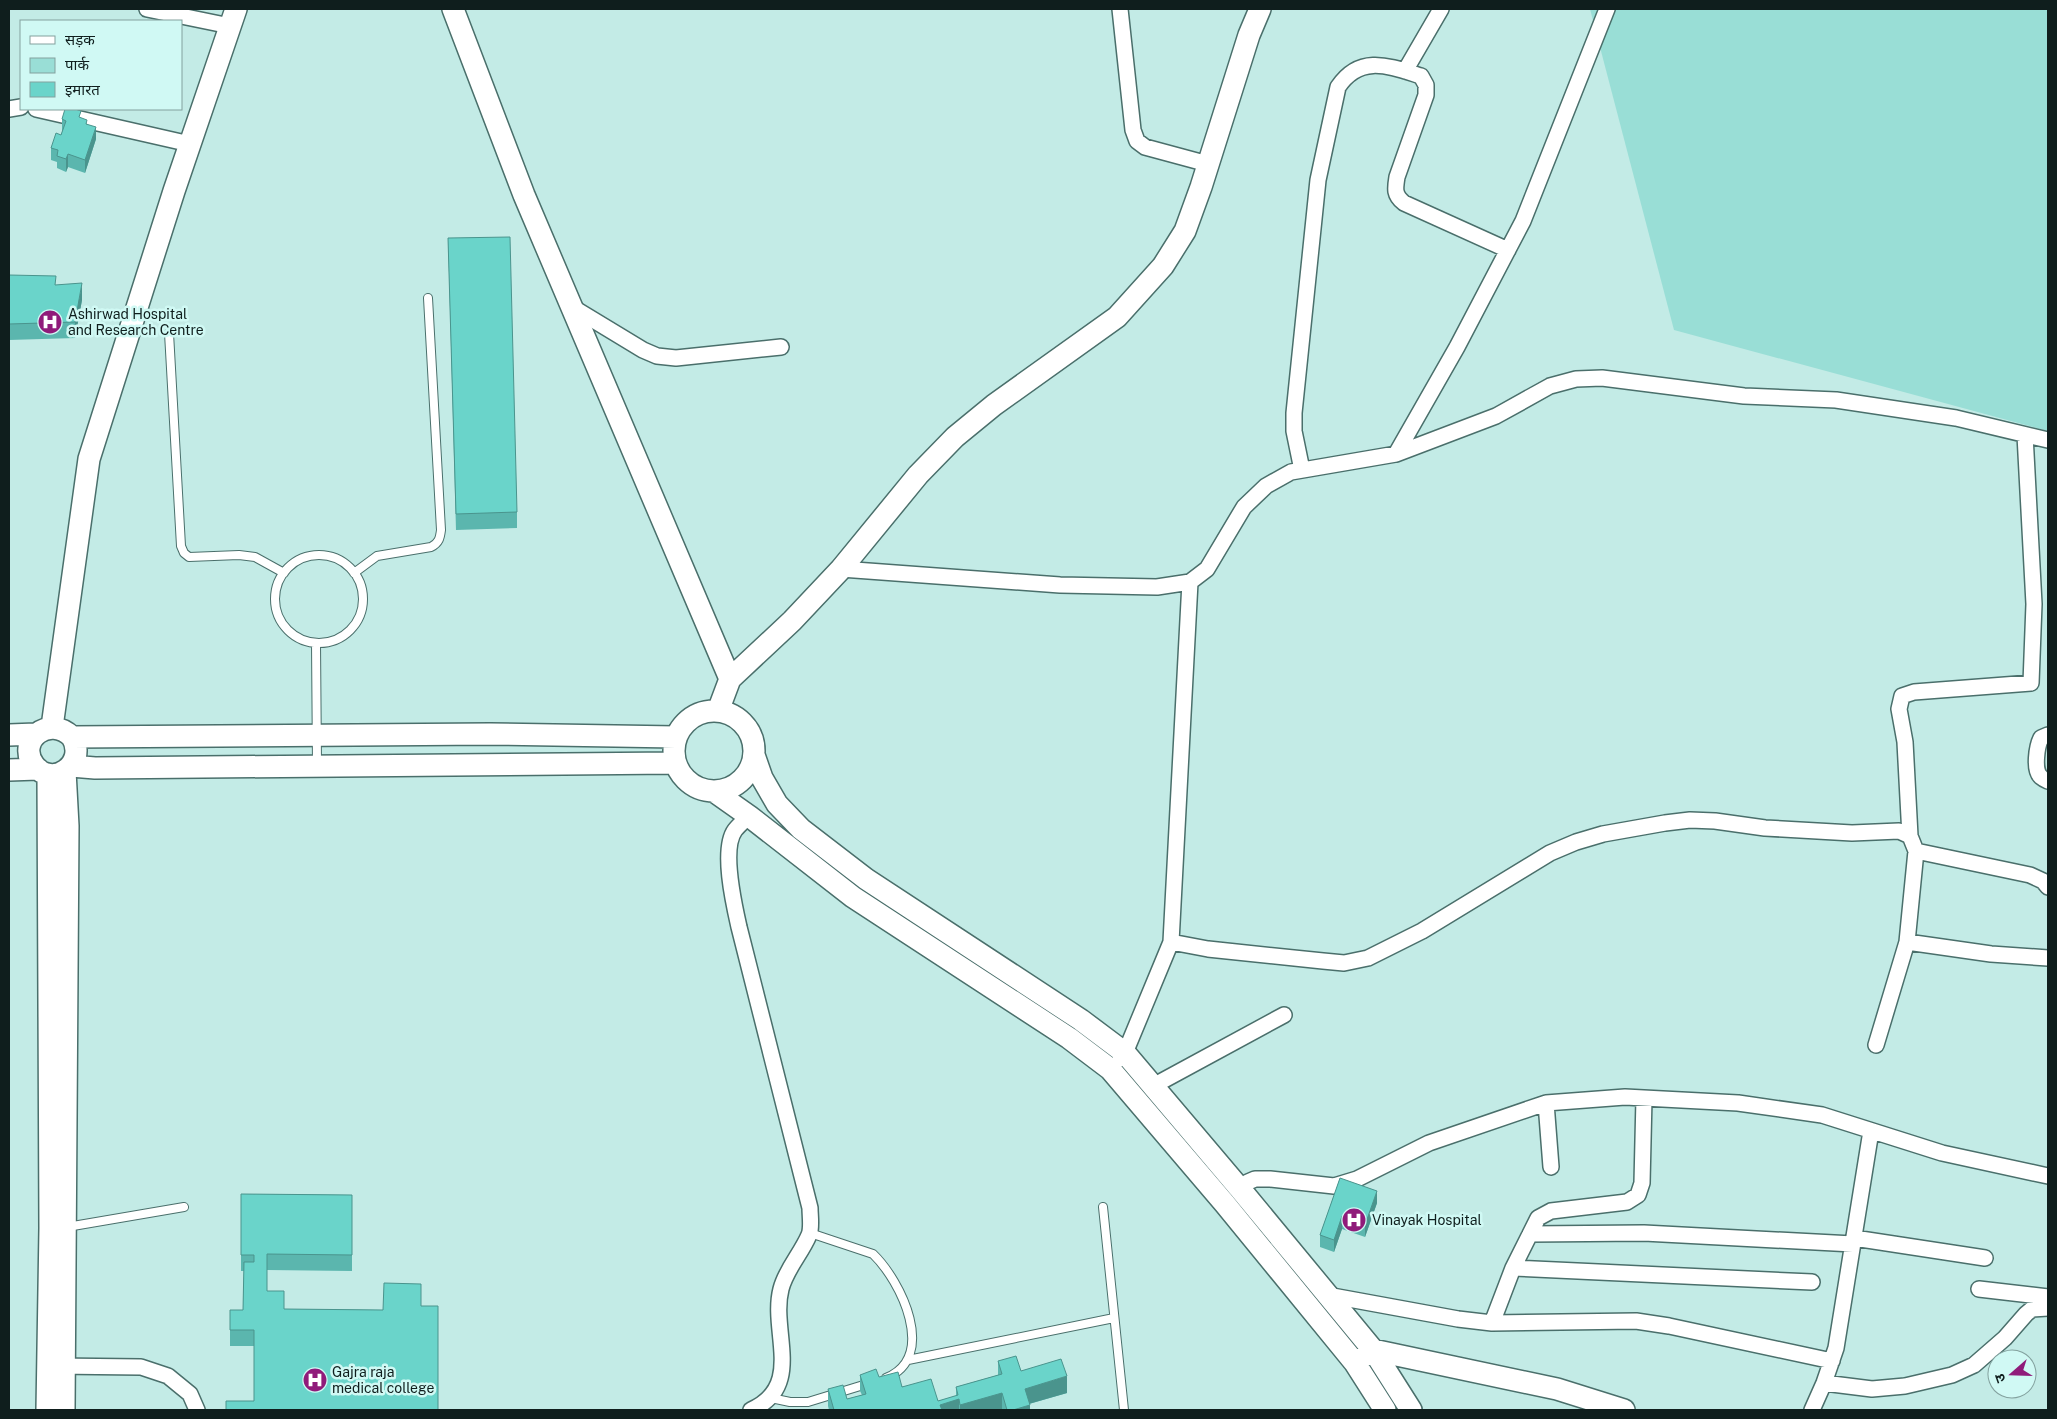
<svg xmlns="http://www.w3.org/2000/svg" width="2057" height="1419" font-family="'Public Sans','Noto Sans Devanagari',sans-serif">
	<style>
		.green { fill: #99ded6 }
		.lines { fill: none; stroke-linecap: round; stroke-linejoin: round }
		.lane-casing { stroke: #4a6f6b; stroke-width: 10 }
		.street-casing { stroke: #4a6f6b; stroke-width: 18 }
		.secondary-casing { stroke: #4a6f6b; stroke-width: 24 }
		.lane { stroke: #fff; stroke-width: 8 }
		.street { stroke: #fff; stroke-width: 15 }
		.secondary { stroke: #fff; stroke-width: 21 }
		.wall { fill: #5bb6ae }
		.shaded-wall { fill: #4a948d }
		.building { fill: #6ad4ca; stroke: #4a948d }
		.labels { text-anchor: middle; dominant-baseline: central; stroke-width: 5; stroke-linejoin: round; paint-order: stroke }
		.poi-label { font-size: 14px; fill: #0f1e1d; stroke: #d0f9f4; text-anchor: start }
	</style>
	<rect width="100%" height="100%" fill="#c3ebe6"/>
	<path class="green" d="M 1590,9 L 2048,9 L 2048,431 L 1674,330 Z"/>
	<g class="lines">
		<defs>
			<path id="lane" d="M 169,333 L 181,546 L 184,553 L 189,557 L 239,555 L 255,557 L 284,573
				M275 599a44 44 0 1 1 88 0a44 44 0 1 1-88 0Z
				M 354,573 L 377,556 L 431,547 C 439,543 440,538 441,530 L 428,298
				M 316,643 L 317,764
				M 1103,1207 L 1124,1410
				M 67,1227 L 184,1207
				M 810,1233 L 873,1254 C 901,1281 938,1357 886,1378
				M 908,1360 L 1114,1318
				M 771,1398 L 790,1402 L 808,1402 L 870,1383"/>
			<path id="street" d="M 147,9 L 230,26
				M 1120,9 L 1133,130 L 1137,141 L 1145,147 L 1208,164
				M 1405,71 L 1441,9
				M 9,109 L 21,107
				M 36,109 L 190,144
				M 572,307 L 643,350 L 657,356 L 676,358 L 781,347
				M 1396,454 L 1457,347 L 1523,221 L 1607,9
				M 1302,470 L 1294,431 L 1294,413 L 1318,180 L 1338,87 C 1360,54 1389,66 1421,76 L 1426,85 L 1426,95 L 1397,177 C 1395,189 1394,195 1404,203 L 1508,250
				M 841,569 L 1060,585 L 1157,587 L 1190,582 L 1207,569 L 1244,507 L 1266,486 L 1291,472 L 1396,454 L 1496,416 L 1550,386 L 1576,379 L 1602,378 L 1744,396 L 1836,400 L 1956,418 L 2048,440
				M 2048,735 L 2041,738 C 2037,746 2033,770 2041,777 C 2041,778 2048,781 2048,781
				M 749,816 C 745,820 739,825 735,830 C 721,849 734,905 739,927 L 810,1208 C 810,1216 812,1228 809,1235 C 801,1254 786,1269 781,1289 C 770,1331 805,1386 751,1410
				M 1910,836 L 1905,742 L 1899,709 L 1902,696 L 1914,692 L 2031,683 L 2034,604 L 2025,435
				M 1916,851 L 2030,875 L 2043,881 L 2048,887
				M 1171,942 L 1208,949 L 1323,961 L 1344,963 L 1368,958 L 1422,931 L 1550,853 L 1576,842 L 1603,834 L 1665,823 L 1690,820 L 1715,821 L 1765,828 L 1852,833 L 1899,831 L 1910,836 L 1916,851 L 1907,942 L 1876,1045
				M 1907,942 L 1991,954 L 2048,958
				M 1120,1059 L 1125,1053 L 1171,942 L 1190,582
				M 1153,1086 L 1284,1015
				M 1546,1103 L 1551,1167
				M 1241,1190 L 1248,1182 L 1255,1179 L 1270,1179 L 1334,1186 L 1357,1179 L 1429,1143 L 1546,1103 L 1625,1097 L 1738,1103 L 1822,1115 L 1942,1153 L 2048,1176
				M 1530,1234 L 1644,1233 L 1853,1244
				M 1854,1238 L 1985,1258
				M 1513,1268 L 1812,1282
				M 1979,1289 L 2048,1297
				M 1327,1295 L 1458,1319 L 1492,1323 L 1636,1321 L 1669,1326 L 1832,1361
				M 1492,1323 L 1513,1268 L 1538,1218 L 1551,1211 L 1627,1202 L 1638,1195 L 1642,1183 L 1644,1098
				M 54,1366 L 141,1367 L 168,1376 L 190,1394 L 197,1410
				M 1824,1383 L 1872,1389 L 1905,1386 L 1952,1375 L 1974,1365 L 2005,1338 L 2026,1314 L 2032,1309 L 2048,1308
				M 1812,1410 L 1824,1383 L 1836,1348 L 1871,1131"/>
			<path id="secondary" d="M 453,9 L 524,195 L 730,679
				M674 751a40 40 0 1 1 80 0a40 40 0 1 1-80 0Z
				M 718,711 L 730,679 L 792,621 L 841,569 L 918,475 L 955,437 L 994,405 L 1117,317 L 1163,266 L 1185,231 L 1201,187 L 1249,35 L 1260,9
				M 52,727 L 89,459 L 174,191 L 236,9
				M 9,735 L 36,734
				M 72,737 C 88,764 52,789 34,765 C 16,741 49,714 72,737 L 490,734 L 676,737
				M 754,755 L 762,778 L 777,804 L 801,829 L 866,879 L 1081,1020 L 1125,1053 L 1241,1190 L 1373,1350 L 1411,1410
				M 71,766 L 95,768 L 675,763
				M 9,770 L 38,769
				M 715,792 L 749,816 L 853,897 L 1069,1038 L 1110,1069 L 1225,1204 L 1355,1363 L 1385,1410
				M 1366,1355 L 1373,1350 L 1557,1389 L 1624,1410
				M 47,1410 L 50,1228 L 48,774
				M 64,1410 L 68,826 L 65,771"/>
		</defs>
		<use href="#lane" class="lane-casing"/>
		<use href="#street" class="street-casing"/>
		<use href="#secondary" class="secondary-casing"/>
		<use href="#lane" class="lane"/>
		<use href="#street" class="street"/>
		<use href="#secondary" class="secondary"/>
	</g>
	<path class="wall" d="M 81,118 L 87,124 L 96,139 L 85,173 L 68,167 L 66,172 L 57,168 L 57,162 L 51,160 L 51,148 L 61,135 L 62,132 L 62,119 Z
		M 448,238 L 517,512 L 517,528 L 456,530 Z
		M 9,275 L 56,285 L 82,300 L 75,338 L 9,340 Z
		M 1340,1178 L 1377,1203 L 1365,1237 L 1342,1229 L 1334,1252 L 1320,1247 L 1320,1235 Z
		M 241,1194 L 352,1195 L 352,1271 L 267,1270 L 267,1291 L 284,1309 L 383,1310 L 421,1284 L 254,1401 L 254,1346 L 230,1346 L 230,1310 L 243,1310 L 244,1271 L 241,1271 Z
		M 998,1361 L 1021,1371 L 1067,1393 L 1029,1404 L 1030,1410 L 1002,1410 L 1002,1409 L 998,1410 L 829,1410 L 828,1406 L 828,1389 L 847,1399 L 862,1395 L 860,1391 L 860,1375 L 879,1377 L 938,1401 L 956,1396 L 956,1387 L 998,1375 Z"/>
	<path class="shaded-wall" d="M 96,127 L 96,139 L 85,173 L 85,160 Z
		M 68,154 L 68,167 L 66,172 L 66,159 Z
		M 82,283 L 82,300 L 75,338 L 75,322 Z
		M 1377,1191 L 1377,1203 L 1365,1237 L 1365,1225 Z
		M 1342,1216 L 1342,1229 L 1334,1252 L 1334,1240 Z
		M 1067,1376 L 1067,1393 L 1025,1405 L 1025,1389 Z
		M 1002,1393 L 1002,1409 L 998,1410 L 960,1410 L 960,1405 Z
		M 959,1399 L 959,1410 L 940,1410 L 940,1405 Z
		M 1030,1405 L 1030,1410 L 1013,1410 Z"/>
	<path class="building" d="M 65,109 L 75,109 L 81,111 L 79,117 L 87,120 L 86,124 L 96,127 L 85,160 L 68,154 L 66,159 L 57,156 L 58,150 L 51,148 L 56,133 L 61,135 L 66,121 L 62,119 Z
		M 510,237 L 517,512 L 456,514 L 448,238 Z
		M 9,275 L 56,276 L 55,285 L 82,283 L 75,322 L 9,324 Z
		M 1340,1178 L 1377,1191 L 1365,1225 L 1342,1216 L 1334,1240 L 1320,1235 Z
		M 241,1194 L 352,1195 L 352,1255 L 267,1254 L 267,1291 L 284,1291 L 284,1309 L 383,1310 L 384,1283 L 421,1284 L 421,1306 L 438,1306 L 438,1410 L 226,1410 L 226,1401 L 254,1401 L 254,1330 L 230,1330 L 230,1310 L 243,1310 L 244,1262 L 254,1262 L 254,1255 L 241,1255 Z
		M 1016,1356 L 1021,1371 L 1061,1359 L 1067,1376 L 1025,1389 L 1030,1405 L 1013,1410 L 1007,1410 L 1002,1393 L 960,1405 L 959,1399 L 940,1405 L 942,1410 L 834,1410 L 828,1389 L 843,1385 L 847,1399 L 866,1394 L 860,1375 L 876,1369 L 879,1377 L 898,1372 L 902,1387 L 931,1379 L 938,1401 L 958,1395 L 956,1387 L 1002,1374 L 998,1361 Z"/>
	<defs>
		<symbol id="hospital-disc" viewBox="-11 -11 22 22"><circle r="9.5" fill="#901b7a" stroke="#d0f9f4"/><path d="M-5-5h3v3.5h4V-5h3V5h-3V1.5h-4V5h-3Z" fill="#fff"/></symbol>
	</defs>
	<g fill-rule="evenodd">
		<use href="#hospital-disc" x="36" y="308" width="28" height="28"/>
		<use href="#hospital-disc" x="1340" y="1206" width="28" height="28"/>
		<use href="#hospital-disc" x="301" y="1366" width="28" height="28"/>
	</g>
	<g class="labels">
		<g class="poi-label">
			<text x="68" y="314">Ashirwad Hospital<tspan x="68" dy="16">and Research Centre</tspan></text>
			<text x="1372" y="1220">Vinayak Hospital</text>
			<text x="332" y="1372">Gajra raja<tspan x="332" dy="16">medical college</tspan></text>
		</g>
	</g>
	<rect width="2057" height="1419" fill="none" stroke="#0f1e1d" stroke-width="20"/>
	<rect x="20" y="20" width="162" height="90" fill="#d0f9f4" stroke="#83a19e"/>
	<rect x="30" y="36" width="25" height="8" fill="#ffffff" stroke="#83a19e"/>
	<text x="65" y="45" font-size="15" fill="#0f1e1d">सड़क</text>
	<rect x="30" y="58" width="25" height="15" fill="#99ded6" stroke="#83a19e"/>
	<text x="65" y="70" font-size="15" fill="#0f1e1d">पार्क</text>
	<rect x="30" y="82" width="25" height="15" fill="#6ad4ca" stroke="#83a19e"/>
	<text x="65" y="95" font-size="15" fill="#0f1e1d">इमारत</text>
	<g transform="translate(2012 1374) rotate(250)"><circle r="24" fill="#d0f9f4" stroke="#83a19e"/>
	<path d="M0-4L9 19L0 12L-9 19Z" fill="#901b7a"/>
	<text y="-8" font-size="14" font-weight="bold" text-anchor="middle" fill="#0f1e1d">उ</text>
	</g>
</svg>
